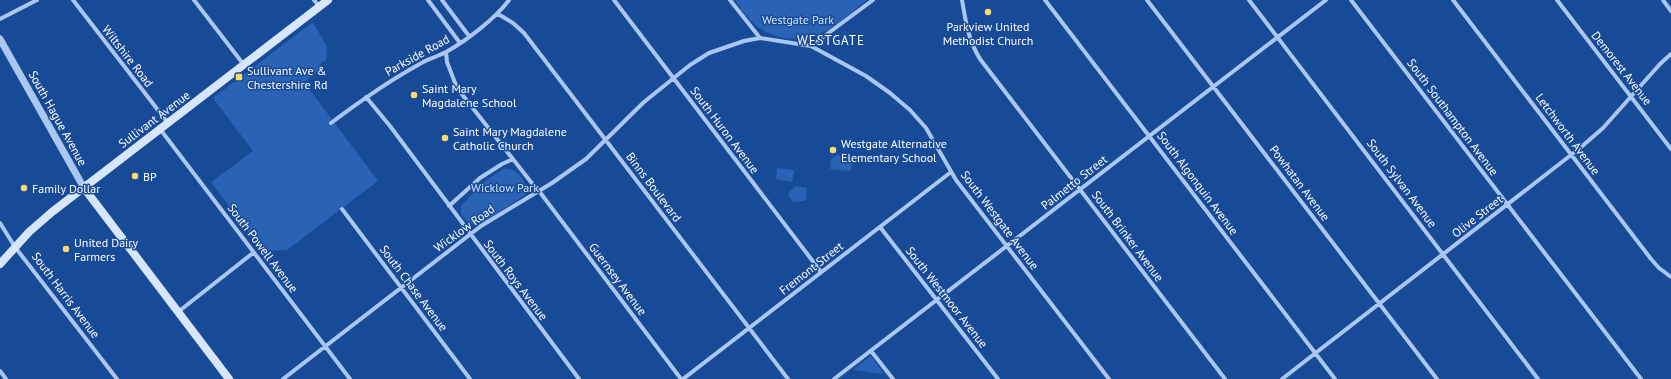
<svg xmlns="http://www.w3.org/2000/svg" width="1671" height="379" font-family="'PT Sans',sans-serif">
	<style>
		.green { fill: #2a63b5 }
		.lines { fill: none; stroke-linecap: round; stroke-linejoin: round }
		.minor { stroke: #aac7f1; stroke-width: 4 }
		.tertiary { stroke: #aac7f1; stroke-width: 7 }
		.secondary { stroke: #d8e6fc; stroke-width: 8 }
		.poi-dot { fill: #ffd96a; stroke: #174a97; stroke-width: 1.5 }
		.labels { text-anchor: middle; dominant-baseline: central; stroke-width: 3; stroke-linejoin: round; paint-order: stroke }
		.park-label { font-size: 12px; fill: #d1e3fc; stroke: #174a97 }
		.poi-label { font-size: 12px; fill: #fff; stroke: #174a97; text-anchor: start }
		.street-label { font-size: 12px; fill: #fff; stroke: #174a97 }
		.neighbourhood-label { font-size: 13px; letter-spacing: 1px; fill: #fff; stroke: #174a97 }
	</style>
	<rect width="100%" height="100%" fill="#174a97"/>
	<path class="green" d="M 735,0 L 867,0 C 852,11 837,27 819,34 C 796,44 767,38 750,20 C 744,14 740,7 735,0 Z
		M 313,22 L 327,47 L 326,60 L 320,64 L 323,68 L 304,82 L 378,181 L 287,250 L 263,251 L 211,182 L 253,151 L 213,98 Z
		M 838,155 L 849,158 L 852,161 L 852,168 L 849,171 L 830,169 L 831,159 Z
		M 777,168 L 794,170 L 792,182 L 776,179 Z
		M 503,169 C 515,167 521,176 526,185 L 525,195 L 477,226 L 469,224 L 461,214 L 461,206 L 481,184 Z
		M 796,186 L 807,188 L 806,199 L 804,201 L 793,202 L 788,196 L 789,192 Z
		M 871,356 L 883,373 L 881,374 L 854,370 L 855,368 Z"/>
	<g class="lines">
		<path class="minor" d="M 73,0 L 168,123
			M 194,0 L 244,65
			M 314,0 L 319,6
			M 428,0 L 460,43
			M 442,0 L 469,36
			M 614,0 L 821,272
			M 730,0 L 760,38
			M 962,0 C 966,23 968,39 980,59 L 1225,379
			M 1045,0 L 1335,379
			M 1147,0 L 1437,379
			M 1249,0 L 1538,379
			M 1351,0 L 1641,379
			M 1453,0 L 1651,259 L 1659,268 L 1671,277
			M 1557,0 L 1671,149
			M 1663,0 L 1671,11
			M 498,14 L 513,23 L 524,33 L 788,379
			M 0,19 L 37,0
			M 811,46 L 873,0
			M 446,52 L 447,62 L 457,88 L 538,191
			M 366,97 L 390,126 L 579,379
			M 331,123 C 359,102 387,82 418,65 C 426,59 437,57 446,52 C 466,41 496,18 509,0
			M 160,129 L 350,379
			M 539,191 L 681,379
			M 449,206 L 480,178 L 502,164 L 513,159
			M 342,209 L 470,379
			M 0,223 L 15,247 L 117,379
			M 880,227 L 998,379
			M 178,312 L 253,253
			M 871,351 L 893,379
			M 0,371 L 6,379
			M 283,379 L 481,226 L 552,183 L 586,159 L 644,102 L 690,65 L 709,53 L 744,41 L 760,38 L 811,46 L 866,76 L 890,93 L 910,110 L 926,128 L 956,180 L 1109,379
			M 683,379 L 951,172
			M 834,379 L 1326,0
			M 1282,379 L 1580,148 L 1603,128 L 1660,64 L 1671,54"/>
		<path class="tertiary" d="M 0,39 L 84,188"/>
		<path class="secondary" d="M 84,188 L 229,379
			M 0,264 L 29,232 L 52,212 L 328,0"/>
	</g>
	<g class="poi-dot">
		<circle cx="988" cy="12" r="4"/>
		<rect x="235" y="73" width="8" height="8" rx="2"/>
		<circle cx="414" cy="95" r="4"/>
		<circle cx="445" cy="138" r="4"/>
		<circle cx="833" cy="150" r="4"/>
		<circle cx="135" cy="176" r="4"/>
		<circle cx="24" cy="188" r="4"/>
		<circle cx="66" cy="249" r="4"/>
	</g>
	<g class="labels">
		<g class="park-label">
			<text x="798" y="19">Westgate Park</text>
			<text x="505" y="187">Wicklow Park</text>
		</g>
		<g class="poi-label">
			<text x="988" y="26" text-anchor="middle">Parkview United<tspan x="988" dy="14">Methodist Church</tspan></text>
			<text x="247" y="70">Sullivant Ave &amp;<tspan x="247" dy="14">Chestershire Rd</tspan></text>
			<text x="422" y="88">Saint Mary<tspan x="422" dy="14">Magdalene School</tspan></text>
			<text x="453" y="131">Saint Mary Magdalene<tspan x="453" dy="14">Catholic Church</tspan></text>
			<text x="841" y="143">Westgate Alternative<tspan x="841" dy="14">Elementary School</tspan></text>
			<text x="143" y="176">BP</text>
			<text x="32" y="188">Family Dollar</text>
			<text x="74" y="242">United Dairy<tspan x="74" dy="14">Farmers</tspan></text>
		</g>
		<g class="street-label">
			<text transform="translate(417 55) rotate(-29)">Parkside Road</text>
			<text transform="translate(128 56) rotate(52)">Wiltshire Road</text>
			<text transform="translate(1622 68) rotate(52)">Demorest Avenue</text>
			<text transform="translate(1453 117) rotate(53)">South Southampton Avenue</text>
			<text transform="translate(58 118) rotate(61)">South Hague Avenue</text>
			<text transform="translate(154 119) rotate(-37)">Sullivant Avenue</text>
			<text transform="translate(725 130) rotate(53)">South Huron Avenue</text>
			<text transform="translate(1568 134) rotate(53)">Letchworth Avenue</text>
			<text transform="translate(1074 182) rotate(-38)">Palmetto Street</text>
			<text transform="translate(1198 183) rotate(53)">South Algonquin Avenue</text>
			<text transform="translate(1300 183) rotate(53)">Powhatan Avenue</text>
			<text transform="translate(1402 183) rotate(53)">South Sylvan Avenue</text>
			<text transform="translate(654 187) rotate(53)">Binns Boulevard</text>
			<text transform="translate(1477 216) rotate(-38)">Olive Street</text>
			<text transform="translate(1000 220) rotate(53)">South Westgate Avenue</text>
			<text transform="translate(464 228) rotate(-36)">Wicklow Road</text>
			<text transform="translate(1128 236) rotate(53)">South Brinker Avenue</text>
			<text transform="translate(263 248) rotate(53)">South Powell Avenue</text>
			<text transform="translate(811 268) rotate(-38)">Fremont Street</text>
			<text transform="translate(618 279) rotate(53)">Guernsey Avenue</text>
			<text transform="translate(516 280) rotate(53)">South Roys Avenue</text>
			<text transform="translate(414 288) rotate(53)">South Chase Avenue</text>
			<text transform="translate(66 295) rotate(53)">South Harris Avenue</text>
			<text transform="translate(947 297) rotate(52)">South Westmoor Avenue</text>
		</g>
		<g class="neighbourhood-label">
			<text x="831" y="40">WESTGATE</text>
		</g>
	</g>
</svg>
